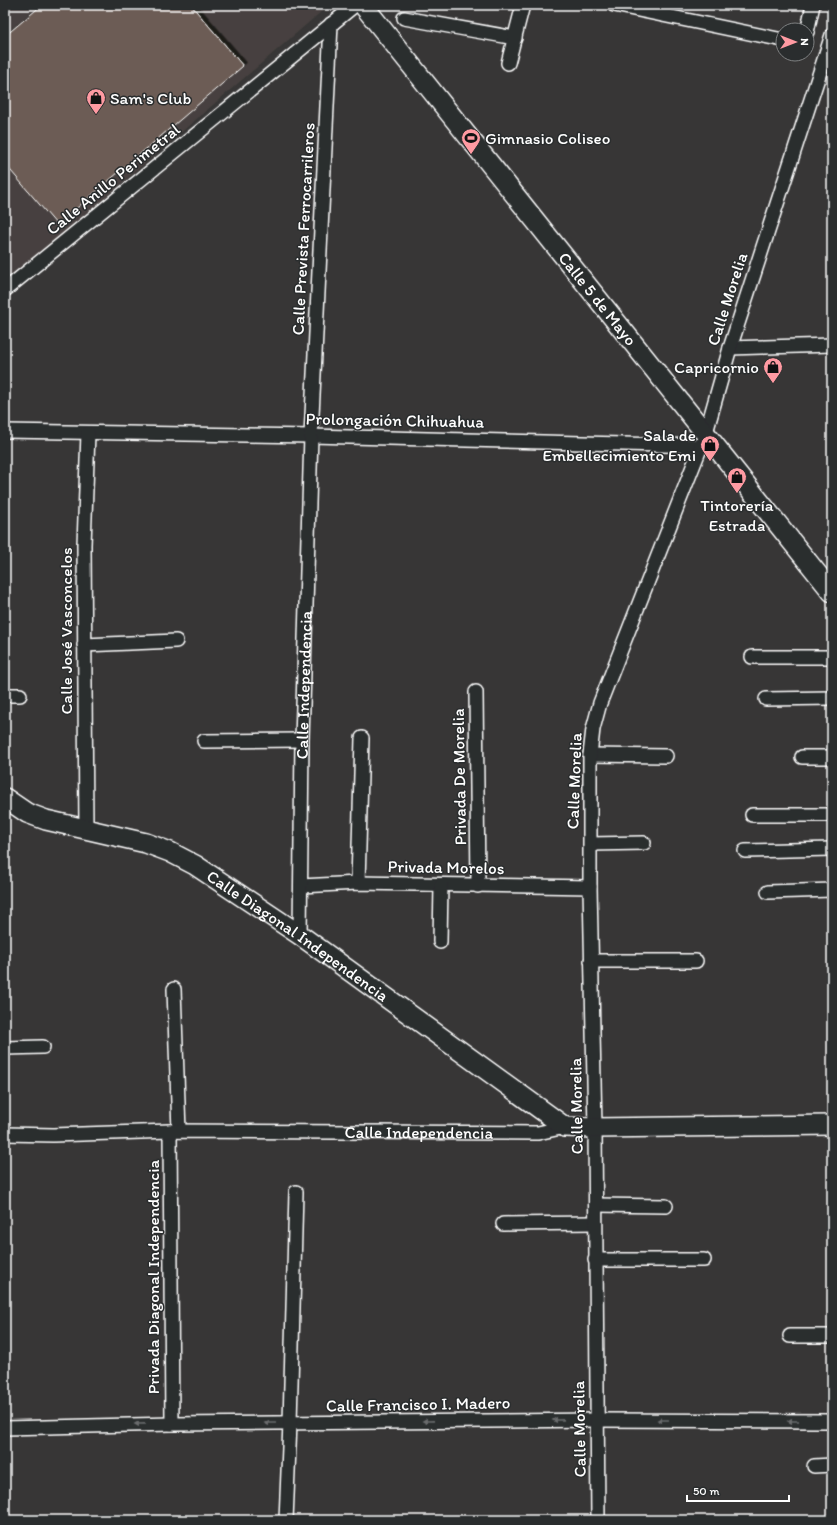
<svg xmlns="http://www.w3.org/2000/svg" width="837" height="1525" font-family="Itim,sans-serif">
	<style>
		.built { fill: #47413f }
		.building { fill: #6c5c54; stroke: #fff; filter: url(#shadow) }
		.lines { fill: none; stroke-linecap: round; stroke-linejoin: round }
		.street-casing { stroke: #fff; stroke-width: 16 }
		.secondary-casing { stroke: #fff; stroke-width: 22 }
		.street { stroke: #2a2d2e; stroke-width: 13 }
		.secondary { stroke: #2a2d2e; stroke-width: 19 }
		.oneway { fill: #6a6c6d }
		.labels { text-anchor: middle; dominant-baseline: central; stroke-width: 3; stroke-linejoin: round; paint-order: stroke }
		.poi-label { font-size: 17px; fill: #fff; stroke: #2a2d2e; text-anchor: start }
		.street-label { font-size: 17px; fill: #fff; stroke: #2a2d2e }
	</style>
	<defs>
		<filter id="shadow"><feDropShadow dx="3.5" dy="-3.5" stdDeviation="0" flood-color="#0009"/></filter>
	</defs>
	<rect width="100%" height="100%" fill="#373636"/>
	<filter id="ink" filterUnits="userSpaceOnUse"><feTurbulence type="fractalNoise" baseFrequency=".025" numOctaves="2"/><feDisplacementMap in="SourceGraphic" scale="8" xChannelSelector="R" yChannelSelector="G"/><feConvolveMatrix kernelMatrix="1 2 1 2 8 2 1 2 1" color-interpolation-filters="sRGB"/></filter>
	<g filter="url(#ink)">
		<path class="built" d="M 5,5 L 329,5 L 5,284 Z"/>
		<path class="building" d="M 42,5 L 191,5 L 243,66 L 57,225 L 5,164 L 5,36 Z"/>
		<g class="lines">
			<defs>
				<g id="street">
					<path d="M 614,5 L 783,40"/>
					<path d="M 404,18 L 515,38"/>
					<path d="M 807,32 L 813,5"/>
					<path d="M 508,63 L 523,5"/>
					<path d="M 5,290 L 355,5"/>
					<path d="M 730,348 L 832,345"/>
					<path d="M 5,431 L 311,436 L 702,446"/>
					<path d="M 84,645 L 176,641"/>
					<path d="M 752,657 L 832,657"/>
					<path d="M 476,692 L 478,886"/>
					<path d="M 5,695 L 20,695"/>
					<path d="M 766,699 L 832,698"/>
					<path d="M 204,741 L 302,740"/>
					<path d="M 590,755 L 666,756"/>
					<path d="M 802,757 L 832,757"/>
					<path d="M 752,815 L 832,815"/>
					<path d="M 86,829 L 84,545 L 88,433"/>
					<path d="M 591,844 L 644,843"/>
					<path d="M 745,851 L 832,849"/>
					<path d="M 358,883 L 362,738"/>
					<path d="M 301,886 L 358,883 L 590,887"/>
					<path d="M 768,892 L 832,890"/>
					<path id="s1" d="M 300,935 L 302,740 L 311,436 L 331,24"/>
					<path d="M 440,942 L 441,885"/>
					<path d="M 591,961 L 696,961"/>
					<path d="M 174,989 L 179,1131"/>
					<path d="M 5,1048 L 43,1047"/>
					<path d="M 170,1131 L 172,1424"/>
					<path id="s2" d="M 5,1134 L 53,1135 L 170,1131 L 538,1133 L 565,1127"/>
					<path d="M 596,1205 L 666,1206"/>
					<path d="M 503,1224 L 595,1223"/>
					<path d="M 595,1260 L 704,1260"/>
					<path d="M 790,1336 L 832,1336"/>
					<path d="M 5,1428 L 172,1424 L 597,1420 L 832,1421"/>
					<path d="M 814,1466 L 832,1465"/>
					<path d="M 286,1520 L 290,1423 L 296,1192"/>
					<path d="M 598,1520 L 595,1128 L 590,887 L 590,755 L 593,729 L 600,703 L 705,436 L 730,348 L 832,35"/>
				</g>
				<g id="secondary">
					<path id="s3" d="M 363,5 L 832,592"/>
					<path id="s4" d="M 5,798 L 27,813 L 46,820 L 146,843 L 170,852 L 195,865 L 300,935 L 565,1127 L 595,1128 L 832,1125"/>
				</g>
			</defs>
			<use href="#street" class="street-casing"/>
			<use href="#secondary" class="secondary-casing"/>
			<use href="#street" class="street"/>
			<use href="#secondary" class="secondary"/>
		</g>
		<defs><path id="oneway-solid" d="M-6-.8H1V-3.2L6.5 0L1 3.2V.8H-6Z"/></defs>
		<g class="oneway">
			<use href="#oneway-solid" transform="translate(558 1420) rotate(179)"/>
			<use href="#oneway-solid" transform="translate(663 1420) rotate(-180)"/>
			<use href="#oneway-solid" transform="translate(428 1421) rotate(179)"/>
			<use href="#oneway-solid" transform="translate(793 1421) rotate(-180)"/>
			<use href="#oneway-solid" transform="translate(270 1423) rotate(180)"/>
			<use href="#oneway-solid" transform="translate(140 1424) rotate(179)"/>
		</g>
	</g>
	<defs>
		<symbol id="shop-pin" viewBox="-11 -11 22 30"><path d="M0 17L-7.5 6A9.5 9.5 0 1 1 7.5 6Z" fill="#ff9aa2" stroke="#2a2d2e"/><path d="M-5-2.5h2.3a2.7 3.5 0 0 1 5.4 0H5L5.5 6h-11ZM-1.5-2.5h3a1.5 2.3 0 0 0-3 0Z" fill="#111"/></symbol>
		<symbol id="stadium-pin" viewBox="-11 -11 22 30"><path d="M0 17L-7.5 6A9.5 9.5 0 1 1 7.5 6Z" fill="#ff9aa2" stroke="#2a2d2e"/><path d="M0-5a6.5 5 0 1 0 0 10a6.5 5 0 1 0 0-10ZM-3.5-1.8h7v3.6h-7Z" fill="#111"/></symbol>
	</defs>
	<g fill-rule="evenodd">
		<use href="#shop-pin" x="85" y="87" width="22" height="30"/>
		<use href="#stadium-pin" x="460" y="127" width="22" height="30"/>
		<use href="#shop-pin" x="762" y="356" width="22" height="30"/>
		<use href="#shop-pin" x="699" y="434" width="22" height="30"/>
		<use href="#shop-pin" x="726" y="466" width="22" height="30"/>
	</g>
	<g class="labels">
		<g class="poi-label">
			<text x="110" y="98">Sam's Club</text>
			<text x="485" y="138">Gimnasio Coliseo</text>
			<text x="759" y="367" text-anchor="end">Capricornio</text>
			<text x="696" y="435" text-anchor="end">Sala de<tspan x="696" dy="20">Embellecimiento Emi</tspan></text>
			<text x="737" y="505" text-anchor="middle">Tintorería<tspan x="737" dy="20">Estrada</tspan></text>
		</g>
		<g class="street-label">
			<text transform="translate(113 179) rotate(-39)">Calle Anillo Perimetral</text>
			<text transform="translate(303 229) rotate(-87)">Calle Prevista Ferrocarrileros</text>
			<text stroke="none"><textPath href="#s3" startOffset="376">Calle 5 de Mayo</textPath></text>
			<text transform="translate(727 299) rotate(-72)">Calle Morelia</text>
			<text transform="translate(395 420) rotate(1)">Prolongación Chihuahua</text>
			<text transform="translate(66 631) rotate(-90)">Calle José Vasconcelos</text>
			<text stroke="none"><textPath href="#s1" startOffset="250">Calle Independencia</textPath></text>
			<text transform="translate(459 777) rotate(-91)">Privada De Morelia</text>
			<text transform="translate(574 781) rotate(-88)">Calle Morelia</text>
			<text transform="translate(446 867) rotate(1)">Privada Morelos</text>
			<text stroke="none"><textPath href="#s4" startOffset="328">Calle Diagonal Independencia</textPath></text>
			<text transform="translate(576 1106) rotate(-91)">Calle Morelia</text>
			<text stroke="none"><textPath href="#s2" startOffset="414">Calle Independencia</textPath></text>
			<text transform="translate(153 1277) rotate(-90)">Privada Diagonal Independencia</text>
			<text transform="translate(418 1404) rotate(-1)">Calle Francisco I. Madero</text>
			<text transform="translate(579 1429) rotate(-91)">Calle Morelia</text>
		</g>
	</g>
	<rect width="837" height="1525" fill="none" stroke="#2a2d2e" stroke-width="20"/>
	<rect x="10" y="10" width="817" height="1505" fill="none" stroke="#fff" stroke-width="1.5" filter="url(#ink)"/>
	<g transform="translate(795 42) rotate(90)"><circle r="19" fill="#2a2d2e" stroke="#7f8182"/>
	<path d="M0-3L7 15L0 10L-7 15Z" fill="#ff9aa2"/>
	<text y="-6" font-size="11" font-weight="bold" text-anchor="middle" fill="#ffffff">N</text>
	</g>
	<path d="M687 1495v6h102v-6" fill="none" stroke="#ffffff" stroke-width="2"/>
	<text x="693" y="1495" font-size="12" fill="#ffffff" stroke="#2a2d2e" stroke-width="3" paint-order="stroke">50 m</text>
</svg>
